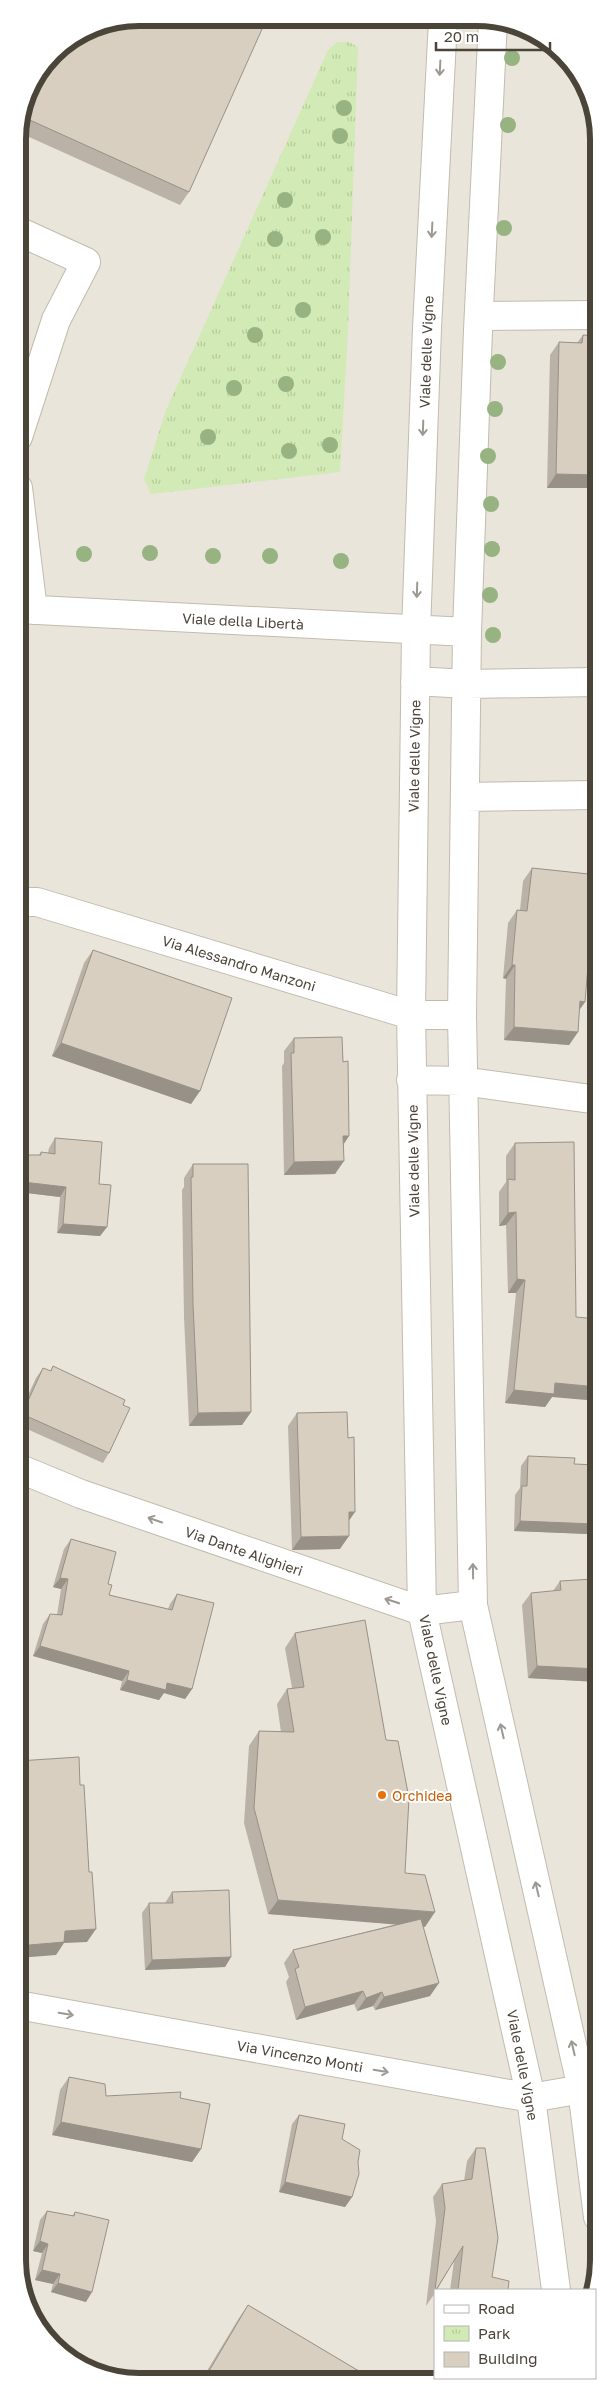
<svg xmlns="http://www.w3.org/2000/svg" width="616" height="2399" font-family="'Golos Text',sans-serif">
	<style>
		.residential { fill: #eae5da }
		.park { fill: url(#park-tufts) }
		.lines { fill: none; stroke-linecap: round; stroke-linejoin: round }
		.minor-casing { stroke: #c2bbae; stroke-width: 30 }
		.minor { stroke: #fff; stroke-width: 28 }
		.tree { fill: #97b381 }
		.wall { fill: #bab2a6 }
		.shaded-wall { fill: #979187 }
		.building { fill: #d8cfc1; stroke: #979187 }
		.oneway { stroke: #9c9892 }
		.food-dot { fill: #e8710a; stroke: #fff; stroke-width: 2 }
		.labels { text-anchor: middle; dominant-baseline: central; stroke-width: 4; stroke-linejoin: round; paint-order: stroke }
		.street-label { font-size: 14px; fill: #4b4439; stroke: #fff }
		.food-label { font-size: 14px; fill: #c56008; stroke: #fff; text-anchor: start }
		.rim { fill: none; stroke: #4b4439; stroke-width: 6 }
	</style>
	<defs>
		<pattern id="park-tufts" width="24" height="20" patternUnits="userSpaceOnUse" patternTransform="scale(1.25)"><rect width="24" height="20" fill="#d2eab5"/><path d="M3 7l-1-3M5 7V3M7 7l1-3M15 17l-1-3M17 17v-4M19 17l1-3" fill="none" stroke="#b6ca9c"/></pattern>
	</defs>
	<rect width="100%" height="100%" fill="#f6f3ec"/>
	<path class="residential" d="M 139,18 L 501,20 L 563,53 L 586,85 L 597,123 L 598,2268 L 593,2290 L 435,2290 L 435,2378 L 502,2378 L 493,2380 L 115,2379 L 53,2346 L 30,2314 L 19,2276 L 18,131 L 27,92 L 53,53 L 93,27 Z"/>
	<path class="park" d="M 337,42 L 349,42 L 358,47 L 348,331 L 340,472 L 151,494 L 144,479 L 166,410 L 328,50 Z"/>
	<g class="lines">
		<defs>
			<path id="minor" d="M 443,20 L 427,328 L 416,631 L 411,1015 L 422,1611 L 531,2098 L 556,2290
				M 493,20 L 478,330 L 467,632 L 462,1015 L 473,1605 L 582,2089 L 598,2217
				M 18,231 L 86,262 L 56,320 L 18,437
				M 479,316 L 597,315
				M 18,488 L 33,610
				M 18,609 L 467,632
				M 415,681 L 467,684 L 598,682
				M 465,797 L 598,795
				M 18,902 L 37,902 L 411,1015 L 462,1015
				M 411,1080 L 462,1081 L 598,1100
				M 18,1468 L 81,1494 L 422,1611 L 473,1605
				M 18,2005 L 531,2098 L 582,2089"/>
		</defs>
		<use href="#minor" class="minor-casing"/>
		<use href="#minor" class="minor"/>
	</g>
	<g class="tree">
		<circle cx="512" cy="58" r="8"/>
		<circle cx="344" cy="108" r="8"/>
		<circle cx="508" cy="125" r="8"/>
		<circle cx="340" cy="136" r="8"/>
		<circle cx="285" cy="200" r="8"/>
		<circle cx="504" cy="228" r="8"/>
		<circle cx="323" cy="237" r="8"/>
		<circle cx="275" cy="239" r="8"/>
		<circle cx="303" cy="310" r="8"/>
		<circle cx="255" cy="335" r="8"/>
		<circle cx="498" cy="362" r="8"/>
		<circle cx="286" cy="384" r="8"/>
		<circle cx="234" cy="388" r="8"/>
		<circle cx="495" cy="409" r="8"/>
		<circle cx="208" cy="437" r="8"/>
		<circle cx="330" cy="445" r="8"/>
		<circle cx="289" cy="451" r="8"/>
		<circle cx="488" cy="456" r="8"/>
		<circle cx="491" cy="504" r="8"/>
		<circle cx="492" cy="549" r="8"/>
		<circle cx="150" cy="553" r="8"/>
		<circle cx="84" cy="554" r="8"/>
		<circle cx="213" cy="556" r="8"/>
		<circle cx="270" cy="556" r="8"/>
		<circle cx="341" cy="561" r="8"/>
		<circle cx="490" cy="595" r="8"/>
		<circle cx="493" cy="635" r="8"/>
	</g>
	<path class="wall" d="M 27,92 L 189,192 L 180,205 L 18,132 Z
		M 583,335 L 598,336 L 598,488 L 547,488 L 550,355 L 559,342 L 577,343 Z
		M 532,868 L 598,875 L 598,957 L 589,956 L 585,1002 L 579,1010 L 578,1032 L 569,1045 L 504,1040 L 506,979 L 503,978 L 508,923 L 517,910 L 520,910 L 523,881 Z
		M 93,950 L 200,1091 L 191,1104 L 52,1056 L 84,963 Z
		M 294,1038 L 343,1062 L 349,1136 L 344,1144 L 335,1174 L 284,1175 L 282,1066 L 284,1063 L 284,1051 Z
		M 55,1138 L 99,1184 L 107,1227 L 100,1236 L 57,1233 L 60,1197 L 18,1192 L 18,1180 L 20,1164 L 26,1155 L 39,1155 L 41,1152 L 48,1153 L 49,1148 Z
		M 515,1143 L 552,1397 L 545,1407 L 505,1403 L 516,1293 L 508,1293 L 506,1225 L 499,1226 L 499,1192 L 506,1182 L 506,1156 Z
		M 193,1164 L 251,1412 L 242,1425 L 189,1426 L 184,1317 L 182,1190 L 184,1187 L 184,1178 Z
		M 53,1366 L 109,1453 L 103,1463 L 18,1425 L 18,1417 L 36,1378 L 43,1368 L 50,1371 Z
		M 297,1413 L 349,1521 L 340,1549 L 292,1550 L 288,1426 Z
		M 528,1456 L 574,1464 L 594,1524 L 588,1534 L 514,1531 L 515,1495 L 520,1488 L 521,1466 Z
		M 71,1539 L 108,1584 L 109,1595 L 168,1609 L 170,1604 L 177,1594 L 192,1689 L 185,1699 L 164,1693 L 159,1700 L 120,1690 L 122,1681 L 33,1656 L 43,1624 L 50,1614 L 57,1615 L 61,1589 L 53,1587 L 64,1549 Z
		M 560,1581 L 597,1617 L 598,1617 L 598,1682 L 528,1678 L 522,1605 L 531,1593 L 553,1591 Z
		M 295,1633 L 405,1873 L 425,1927 L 423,1926 L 430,1996 L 375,2010 L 373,2006 L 357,2011 L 354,2004 L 296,2020 L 286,1982 L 289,1977 L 284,1963 L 293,1950 L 397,1924 L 268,1914 L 244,1823 L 249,1746 L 259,1731 L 281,1732 L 277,1704 L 287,1689 L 292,1688 L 285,1648 Z
		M 172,1892 L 231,1957 L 225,1967 L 145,1970 L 142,1913 L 149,1903 L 165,1903 Z
		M 69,2077 L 106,2096 L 180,2098 L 201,2149 L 192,2162 L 52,2135 L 60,2090 Z
		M 299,2115 L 342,2139 L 352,2197 L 345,2207 L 279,2192 L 292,2124 Z
		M 476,2148 L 492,2277 L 508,2290 L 450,2290 L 454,2261 L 435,2293 L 426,2306 L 436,2221 L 433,2197 L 442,2184 L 464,2181 L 467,2161 Z
		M 47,2211 L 72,2216 L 75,2212 L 86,2302 L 51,2292 L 53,2284 L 35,2280 L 42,2253 L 33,2251 L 40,2220 Z
		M 248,2305 L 374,2380 L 202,2379 L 239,2318 Z
		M 439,2378 L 502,2378 L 493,2380 L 439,2380 Z"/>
	<path class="shaded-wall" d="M 556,474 L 598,475 L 598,488 L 547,488 Z
		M 590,942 L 598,943 L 598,957 L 581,956 Z
		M 512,965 L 515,965 L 506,979 L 503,978 Z
		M 580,1001 L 585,1002 L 576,1015 Z
		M 514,1027 L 578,1032 L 569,1045 L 504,1040 Z
		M 61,1043 L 200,1091 L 191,1104 L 52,1056 Z
		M 343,1136 L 349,1136 L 340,1149 Z
		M 344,1161 L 335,1174 L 284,1175 L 294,1162 Z
		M 23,1182 L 66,1187 L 60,1197 L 18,1192 L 18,1190 Z
		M 516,1212 L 506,1225 L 499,1226 L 508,1213 Z
		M 63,1224 L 107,1227 L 100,1236 L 57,1233 Z
		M 517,1279 L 525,1280 L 516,1293 L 508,1293 Z
		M 555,1383 L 598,1387 L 598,1401 L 552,1397 L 545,1407 L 505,1403 L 514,1390 Z
		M 251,1412 L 242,1425 L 189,1426 L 198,1413 Z
		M 349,1512 L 355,1512 L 346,1525 Z
		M 520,1521 L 594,1524 L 588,1534 L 514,1531 Z
		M 349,1536 L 340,1549 L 292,1550 L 301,1537 Z
		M 60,1578 L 68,1579 L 61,1589 L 53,1587 Z
		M 40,1646 L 129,1671 L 122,1681 L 33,1656 Z
		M 537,1666 L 598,1669 L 598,1682 L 528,1678 Z
		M 127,1680 L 167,1683 L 192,1689 L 185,1699 L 164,1693 L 159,1700 L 120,1690 Z
		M 278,1900 L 435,1912 L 425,1927 L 268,1914 Z
		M 96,1929 L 87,1942 L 64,1943 L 56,1955 L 18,1958 L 18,1946 L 65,1931 Z
		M 231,1957 L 225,1967 L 145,1970 L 152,1960 Z
		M 439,1983 L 430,1996 L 375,2010 L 384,1997 Z
		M 363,1991 L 354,2004 L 296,2020 L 305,2007 Z
		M 382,1992 L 373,2006 L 357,2011 L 366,1998 Z
		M 61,2122 L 201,2149 L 192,2162 L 52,2135 Z
		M 285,2182 L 352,2197 L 345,2207 L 279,2192 Z
		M 40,2241 L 48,2244 L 42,2253 L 33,2251 Z
		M 42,2270 L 60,2274 L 53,2284 L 35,2280 Z
		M 58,2283 L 92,2292 L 86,2302 L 51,2292 Z"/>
	<path class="building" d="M 139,18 L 267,18 L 189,192 L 21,116 L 27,92 L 53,53 L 93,27 Z
		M 583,335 L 598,336 L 598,475 L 556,474 L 559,342 L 582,343 Z
		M 532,868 L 598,875 L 598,943 L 590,942 L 585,1002 L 580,1001 L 578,1032 L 514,1027 L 515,965 L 512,965 L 517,910 L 527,911 Z
		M 93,950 L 232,998 L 200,1091 L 61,1043 Z
		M 342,1037 L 343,1062 L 348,1061 L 349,1136 L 343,1136 L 344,1161 L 294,1162 L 291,1053 L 294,1053 L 294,1038 Z
		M 55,1138 L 102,1142 L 99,1184 L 111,1185 L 107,1227 L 63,1224 L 66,1187 L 23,1182 L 26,1155 L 41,1155 L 41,1152 L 55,1154 Z
		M 574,1142 L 576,1317 L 598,1319 L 598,1387 L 555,1383 L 554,1394 L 514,1390 L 525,1280 L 517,1279 L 516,1212 L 508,1213 L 508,1179 L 515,1180 L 515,1143 Z
		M 193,1164 L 248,1164 L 251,1412 L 198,1413 L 193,1304 L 191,1177 L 193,1177 Z
		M 53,1366 L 125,1400 L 123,1405 L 130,1408 L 109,1453 L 22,1414 L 43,1368 L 51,1371 Z
		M 347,1412 L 348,1438 L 354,1437 L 355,1512 L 349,1512 L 349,1536 L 301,1537 L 297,1413 Z
		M 528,1456 L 575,1458 L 574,1464 L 597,1465 L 594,1524 L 520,1521 L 522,1486 L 527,1486 Z
		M 71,1539 L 116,1552 L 108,1584 L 112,1585 L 109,1595 L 172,1610 L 177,1594 L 214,1603 L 192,1689 L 167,1683 L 166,1690 L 127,1680 L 129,1671 L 40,1646 L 50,1614 L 62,1615 L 68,1579 L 60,1578 Z
		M 594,1579 L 597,1617 L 598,1617 L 598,1669 L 537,1666 L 531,1593 L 561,1590 L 560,1581 Z
		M 365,1620 L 386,1740 L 398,1741 L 409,1798 L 405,1873 L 425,1875 L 435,1912 L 278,1900 L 254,1808 L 259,1731 L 294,1732 L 287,1689 L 304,1687 L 295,1633 Z
		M 79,1757 L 80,1785 L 84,1785 L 89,1872 L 92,1872 L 96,1929 L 65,1931 L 64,1942 L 18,1946 L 18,1761 Z
		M 229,1890 L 231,1957 L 152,1960 L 149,1903 L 173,1903 L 172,1892 Z
		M 421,1919 L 439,1983 L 384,1997 L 382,1992 L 366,1998 L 363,1991 L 305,2007 L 295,1969 L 299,1967 L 293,1950 Z
		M 69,2077 L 105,2084 L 106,2096 L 181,2092 L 180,2098 L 210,2104 L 201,2149 L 61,2122 Z
		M 299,2115 L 345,2124 L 342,2139 L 360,2150 L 358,2162 L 359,2174 L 352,2197 L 285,2182 Z
		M 476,2148 L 485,2148 L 498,2238 L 492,2277 L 509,2281 L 508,2290 L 458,2290 L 463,2246 L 436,2290 L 435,2290 L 445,2208 L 442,2184 L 472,2179 Z
		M 47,2211 L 74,2216 L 75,2212 L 109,2220 L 92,2292 L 58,2283 L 60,2274 L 42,2270 L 48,2244 L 40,2241 Z
		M 248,2305 L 374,2380 L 211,2379 L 206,2376 Z
		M 446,2378 L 502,2378 L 493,2380 L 446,2380 Z"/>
	<defs><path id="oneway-shaft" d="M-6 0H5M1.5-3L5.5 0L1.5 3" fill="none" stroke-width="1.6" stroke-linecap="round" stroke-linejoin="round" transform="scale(1.25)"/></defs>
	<g class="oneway">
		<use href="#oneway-shaft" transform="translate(440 68) rotate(93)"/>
		<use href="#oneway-shaft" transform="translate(432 230) rotate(93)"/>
		<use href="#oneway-shaft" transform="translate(423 428) rotate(92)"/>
		<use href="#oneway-shaft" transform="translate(417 590) rotate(92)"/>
		<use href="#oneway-shaft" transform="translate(155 1520) rotate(-161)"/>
		<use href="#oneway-shaft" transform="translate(473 1571) rotate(-91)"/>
		<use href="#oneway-shaft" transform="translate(392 1601) rotate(-162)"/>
		<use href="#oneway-shaft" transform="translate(502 1731) rotate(-103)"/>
		<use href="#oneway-shaft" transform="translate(537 1889) rotate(-103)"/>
		<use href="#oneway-shaft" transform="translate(66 2014) rotate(10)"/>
		<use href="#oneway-shaft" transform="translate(573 2048) rotate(-103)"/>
		<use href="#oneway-shaft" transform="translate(381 2071) rotate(10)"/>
	</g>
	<circle class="food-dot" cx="382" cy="1795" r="5"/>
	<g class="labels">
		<g class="street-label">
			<text transform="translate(426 352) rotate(-88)">Viale delle Vigne</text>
			<text transform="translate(243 621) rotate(3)">Viale della Libertà</text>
			<text transform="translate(414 756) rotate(-89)">Viale delle Vigne</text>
			<text transform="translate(239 963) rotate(17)">Via Alessandro Manzoni</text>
			<text transform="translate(413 1161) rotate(-91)">Viale delle Vigne</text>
			<text transform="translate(244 1551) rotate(19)">Via Dante Alighieri</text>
			<text transform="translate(436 1670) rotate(78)">Viale delle Vigne</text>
			<text transform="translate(300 2056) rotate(10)">Via Vincenzo Monti</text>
			<text transform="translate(523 2065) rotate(79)">Viale delle Vigne</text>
		</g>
		<g class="food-label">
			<text x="392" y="1795">Orchidea</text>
		</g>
	</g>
	<path d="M0 0H616V2399H0ZM139 26H477A113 113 0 0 1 590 139V2260A113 113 0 0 1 477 2373H139A113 113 0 0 1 26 2260V139A113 113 0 0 1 139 26Z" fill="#fff" fill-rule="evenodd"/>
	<path class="rim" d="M139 26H477A113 113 0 0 1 590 139V2260A113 113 0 0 1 477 2373H139A113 113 0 0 1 26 2260V139A113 113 0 0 1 139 26Z"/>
	<rect x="434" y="2289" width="162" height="90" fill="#ffffff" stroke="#b7b4b0"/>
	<rect x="444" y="2305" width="25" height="8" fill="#ffffff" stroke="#b7b4b0"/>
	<text x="478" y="2314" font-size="15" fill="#4b4439">Road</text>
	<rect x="444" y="2326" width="25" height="15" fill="url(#park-tufts)" stroke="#b7b4b0"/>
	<text x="478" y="2339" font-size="15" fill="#4b4439">Park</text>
	<rect x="444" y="2352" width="25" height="15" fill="#d8cfc1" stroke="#b7b4b0"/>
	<text x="478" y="2364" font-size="15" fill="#4b4439">Building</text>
	<path d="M436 42v8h114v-8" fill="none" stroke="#4b4439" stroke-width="2.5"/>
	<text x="444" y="42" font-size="15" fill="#4b4439" stroke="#ffffff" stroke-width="4" paint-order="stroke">20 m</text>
</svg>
